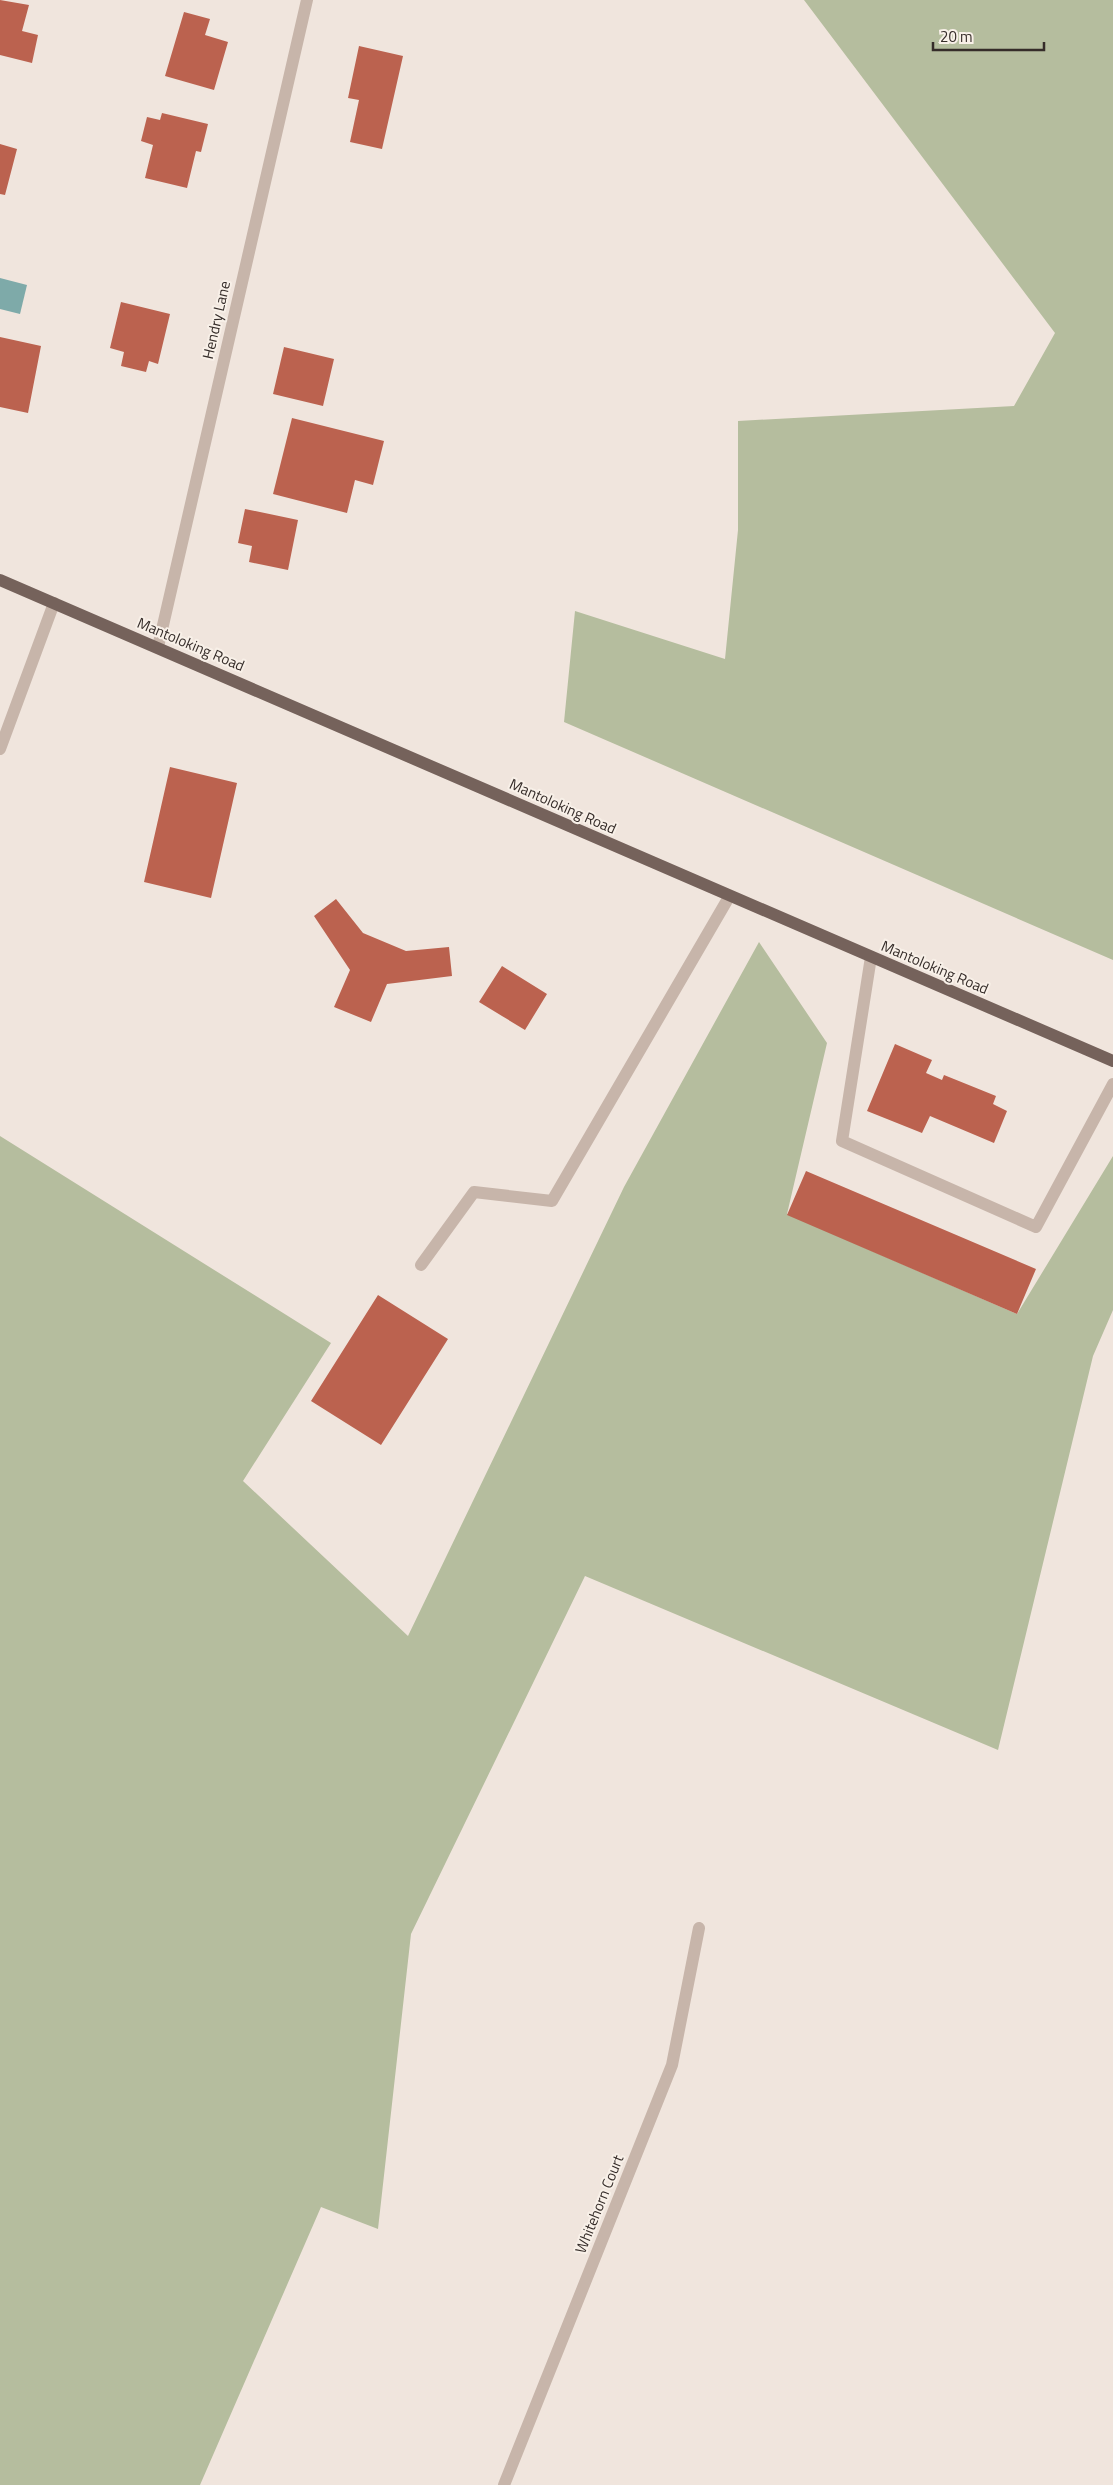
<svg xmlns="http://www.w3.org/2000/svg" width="1113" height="2485" font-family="'Titillium Web',sans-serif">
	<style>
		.green { fill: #b5bd9e }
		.water { fill: #7eaaa9 }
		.building { fill: #bb624f }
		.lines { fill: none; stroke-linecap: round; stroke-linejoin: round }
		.lane { stroke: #c7b5aa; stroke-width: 12 }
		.street { stroke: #c7b5aa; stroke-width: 12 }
		.primary { stroke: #75625b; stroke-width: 12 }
		.labels { text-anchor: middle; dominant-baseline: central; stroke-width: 4; stroke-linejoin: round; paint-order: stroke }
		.street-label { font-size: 15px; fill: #352c29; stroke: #f8f0e8 }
	</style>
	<rect width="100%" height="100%" fill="#f0e5dd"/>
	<path class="green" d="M 804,0 L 1113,0 L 1113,960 L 564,722 L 575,611 L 725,659 L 738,530 L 738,421 L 1014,406 L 1055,333 Z
		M 759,942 L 827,1043 L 787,1214 L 1017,1314 L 1113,1156 L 1113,1310 L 1093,1356 L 998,1750 L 585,1576 L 411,1934 L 378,2229 L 321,2207 L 200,2485 L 0,2485 L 0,1136 L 331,1343 L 243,1481 L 408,1636 L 624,1187 Z"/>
	<path class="water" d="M 0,278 L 27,285 L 20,314 L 0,309 Z"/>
	<path class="building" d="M 0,0 L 29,5 L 22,31 L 38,35 L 32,63 L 0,55 Z
		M 184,12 L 210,19 L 205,35 L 228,42 L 214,90 L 165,76 Z
		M 359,46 L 403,56 L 382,149 L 350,142 L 359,100 L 348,98 Z
		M 162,113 L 208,124 L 201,152 L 196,151 L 187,188 L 145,178 L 153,145 L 141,141 L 147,117 L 160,120 Z
		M 0,144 L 17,149 L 5,195 L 0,194 Z
		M 121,302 L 170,314 L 158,364 L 149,361 L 146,372 L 121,366 L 124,352 L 110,348 Z
		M 0,337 L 41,346 L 28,413 L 0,407 Z
		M 284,347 L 334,359 L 323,406 L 273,394 Z
		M 292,418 L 384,441 L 373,485 L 355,480 L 347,513 L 273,494 Z
		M 245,509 L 298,520 L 288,570 L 249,562 L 252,546 L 238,543 Z
		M 170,767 L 237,783 L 211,898 L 144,882 Z
		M 336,899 L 363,933 L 406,951 L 449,947 L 452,976 L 387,984 L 371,1022 L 334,1007 L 350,970 L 314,916 Z
		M 502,966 L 547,994 L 525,1030 L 479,1002 Z
		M 895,1044 L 932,1060 L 926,1073 L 942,1080 L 944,1075 L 996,1096 L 993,1104 L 1007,1111 L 994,1143 L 930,1116 L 922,1133 L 867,1111 Z
		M 806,1171 L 1036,1269 L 1017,1314 L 787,1215 Z
		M 378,1295 L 448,1339 L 381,1445 L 311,1401 Z"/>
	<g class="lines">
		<path class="lane" d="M 0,749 L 54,603
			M 871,957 L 842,1141 L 1036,1227 L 1113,1084
			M 421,1265 L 474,1192 L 552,1201 L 729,897"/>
		<path class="street" d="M 158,647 L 307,0
			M 504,2485 L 672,2065 L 699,1928"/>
		<path class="primary" d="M 0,580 L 1113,1061"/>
	</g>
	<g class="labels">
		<g class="street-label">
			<text transform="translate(216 320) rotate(-77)">Hendry Lane</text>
			<text transform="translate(191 644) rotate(23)">Mantoloking Road</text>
			<text transform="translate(563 806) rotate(24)">Mantoloking Road</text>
			<text transform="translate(935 967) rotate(23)">Mantoloking Road</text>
			<text transform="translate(599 2204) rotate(-68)">Whitehorn Court</text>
		</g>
	</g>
	<path d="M933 42v8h111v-8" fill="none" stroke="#352c29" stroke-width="2.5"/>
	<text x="940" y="42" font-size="15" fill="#352c29" stroke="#f8f0e8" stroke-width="4" paint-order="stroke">20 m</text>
</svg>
